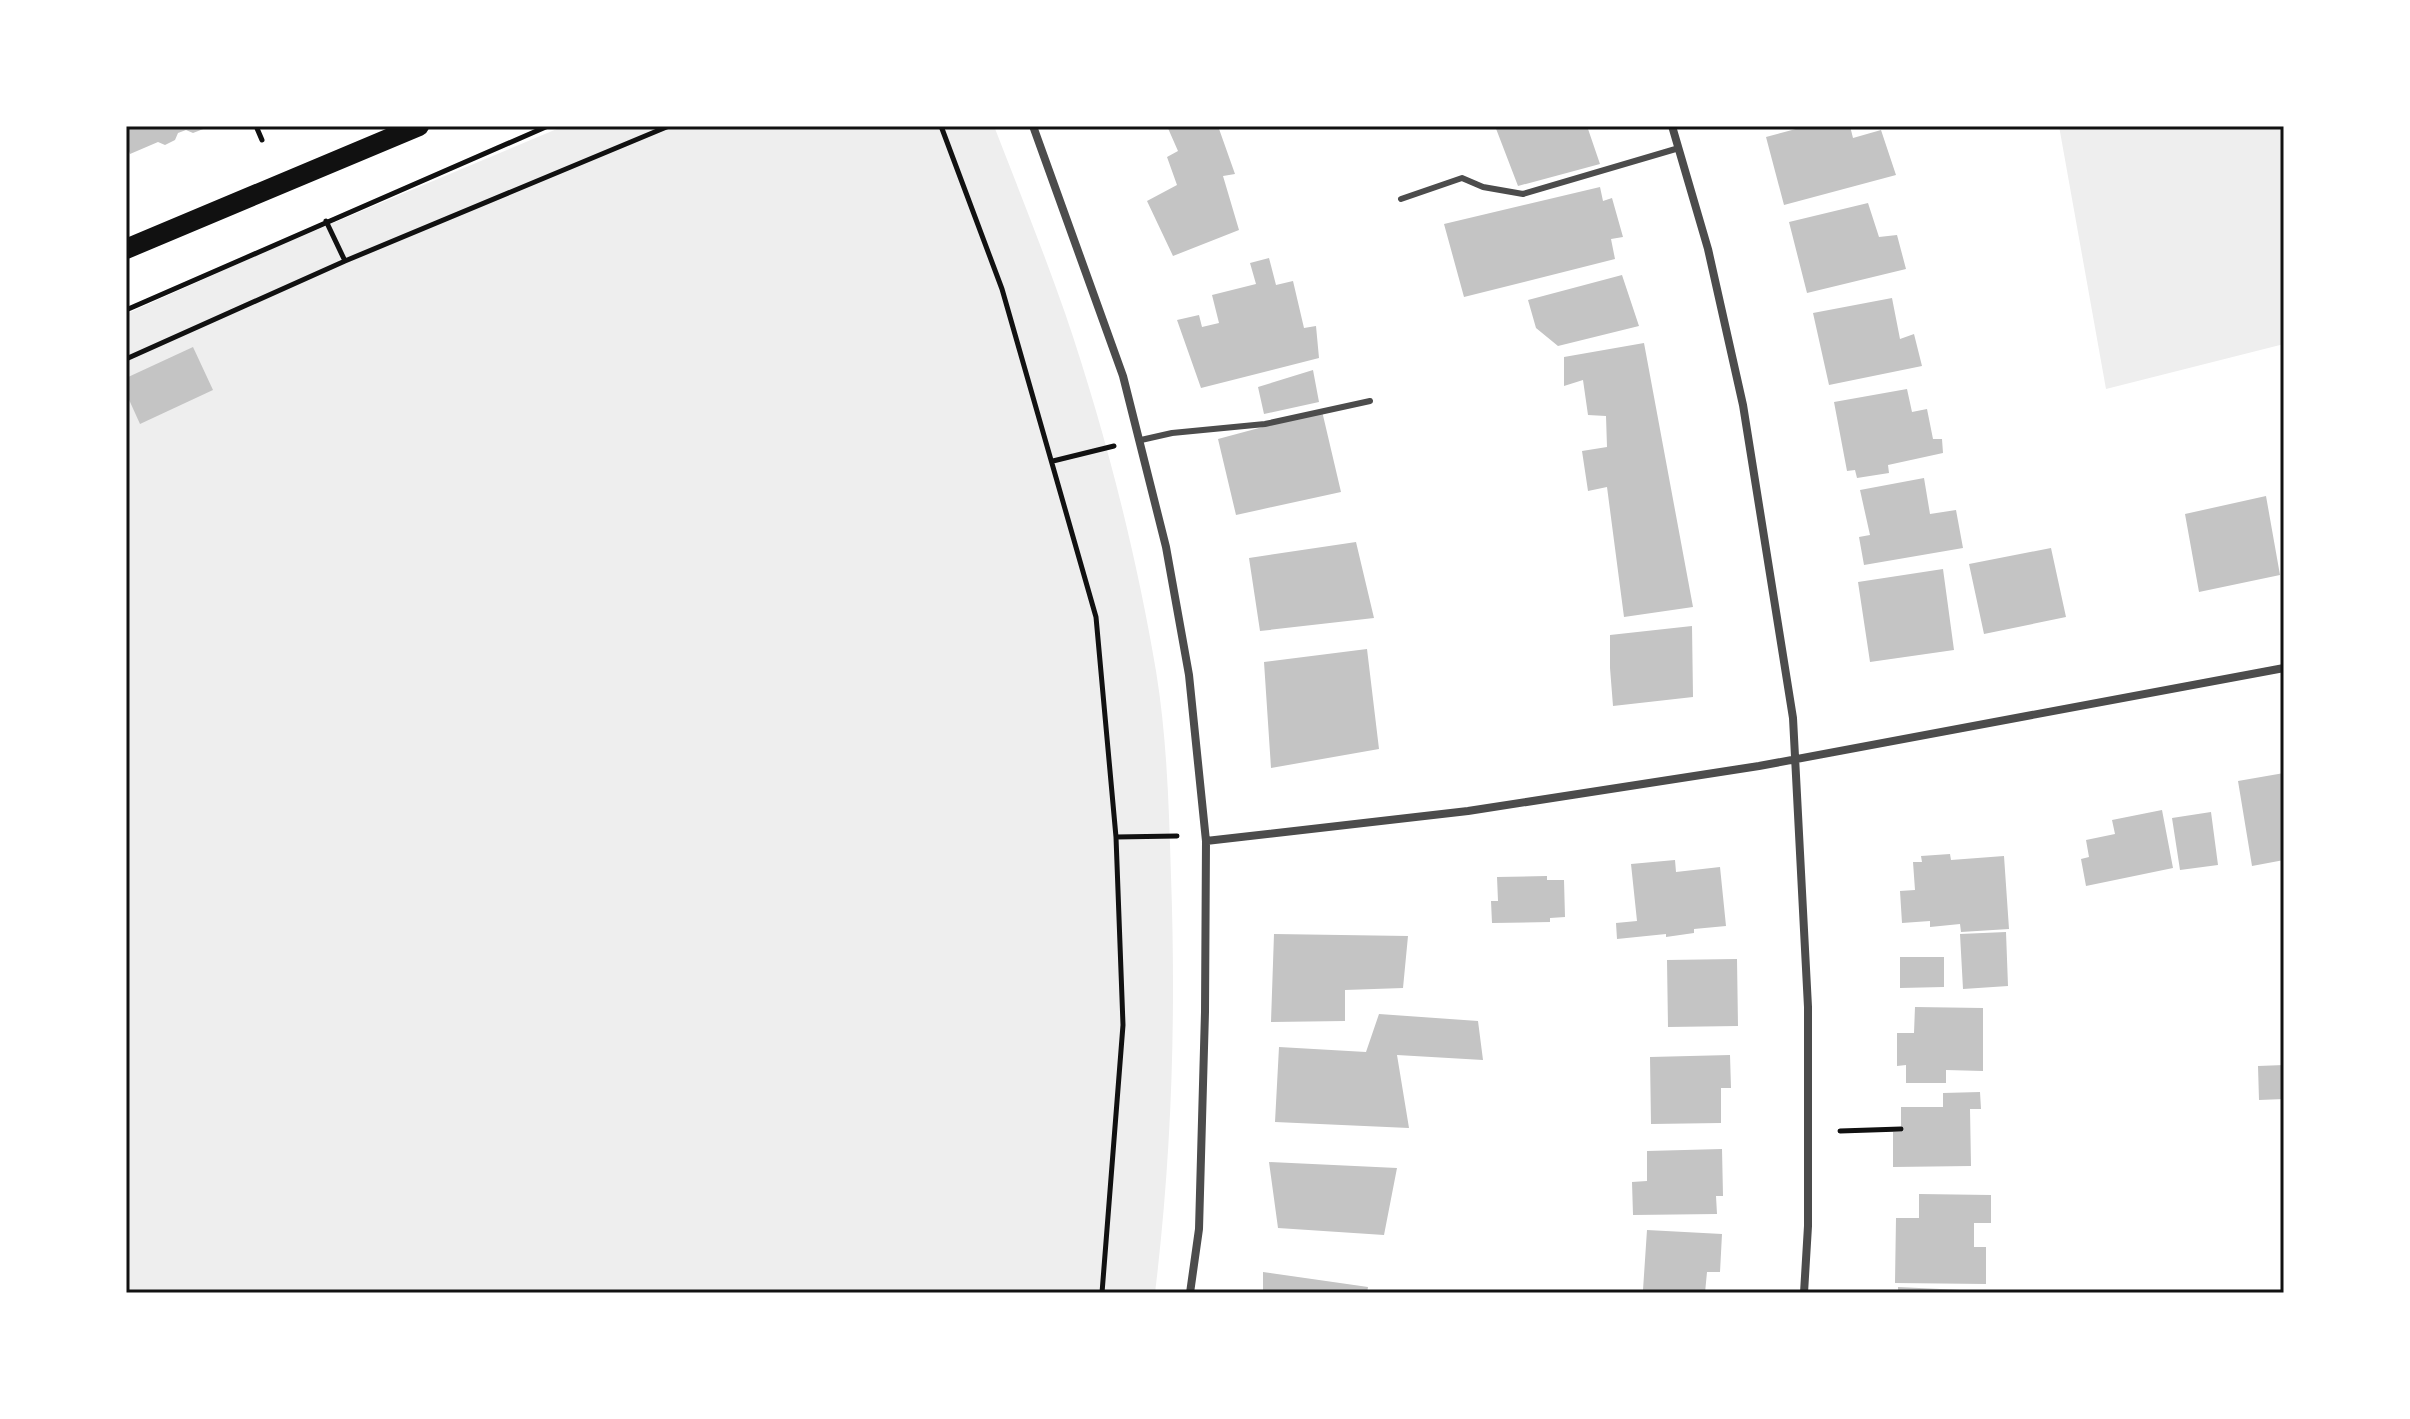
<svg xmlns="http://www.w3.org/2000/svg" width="2410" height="1419" font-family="'Open Sans',sans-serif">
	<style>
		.green { fill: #eee }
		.building { fill: #c4c4c4 }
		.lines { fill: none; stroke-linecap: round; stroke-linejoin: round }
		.path { stroke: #111; stroke-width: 5 }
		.service { stroke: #4c4c4c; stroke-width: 6 }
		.minor { stroke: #4c4c4c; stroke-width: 8 }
		.primary { stroke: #111; stroke-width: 20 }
		.neatline { fill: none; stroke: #111; stroke-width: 3 }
	</style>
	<rect width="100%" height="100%" fill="#fff"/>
	<path class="green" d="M 564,126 L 994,126 C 1018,188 1043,250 1065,313 C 1104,427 1136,552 1156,671 C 1167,738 1169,808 1171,876 C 1176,1016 1172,1154 1155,1293 L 126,1293 L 126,314 L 278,246 Z
		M 2059,126 L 2284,126 L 2284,344 L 2106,389 Z"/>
	<path class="building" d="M 126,126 L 211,126 L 193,133 L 186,130 L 178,133 L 175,140 L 165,145 L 158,142 L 130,154 L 126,143 Z
		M 1167,126 L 1218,126 L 1235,174 L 1223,176 L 1239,230 L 1173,256 L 1147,201 L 1177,185 L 1167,157 L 1178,151 Z
		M 1495,126 L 1587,126 L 1600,164 L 1518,186 Z
		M 1807,126 L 1850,126 L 1853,138 L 1881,130 L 1896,175 L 1784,205 L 1766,137 Z
		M 1600,187 L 1603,201 L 1612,198 L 1623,237 L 1611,239 L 1615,259 L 1464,297 L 1444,224 Z
		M 1868,203 L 1879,237 L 1897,235 L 1906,269 L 1807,293 L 1789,222 Z
		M 1269,258 L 1276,285 L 1293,281 L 1304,328 L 1316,326 L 1319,358 L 1201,388 L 1177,320 L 1199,315 L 1202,327 L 1219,323 L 1212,295 L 1256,284 L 1250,263 Z
		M 1622,275 L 1639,326 L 1558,346 L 1536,328 L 1528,300 Z
		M 1892,298 L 1900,339 L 1914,334 L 1922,366 L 1829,385 L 1813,313 Z
		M 1644,343 L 1693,607 L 1624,617 L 1607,487 L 1588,491 L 1582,451 L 1607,447 L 1606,416 L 1588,415 L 1583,380 L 1564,386 L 1564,357 Z
		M 193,347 L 213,390 L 140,424 L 126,393 L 126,378 Z
		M 1313,370 L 1319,402 L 1264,414 L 1258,387 Z
		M 1907,389 L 1912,412 L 1927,409 L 1933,439 L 1942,439 L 1943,453 L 1888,465 L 1889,473 L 1857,478 L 1855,470 L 1847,471 L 1834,402 Z
		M 1322,411 L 1341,492 L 1236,515 L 1218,439 Z
		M 1924,478 L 1930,514 L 1956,510 L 1963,548 L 1864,565 L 1859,537 L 1870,535 L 1860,490 Z
		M 2266,496 L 2280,575 L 2199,592 L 2185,514 Z
		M 1356,542 L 1374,618 L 1260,631 L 1249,558 Z
		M 2051,548 L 2066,617 L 1984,634 L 1969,564 Z
		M 1943,569 L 1954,650 L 1870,662 L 1858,582 Z
		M 1692,626 L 1693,697 L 1613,706 L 1610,668 L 1610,635 Z
		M 1367,649 L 1379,749 L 1271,768 L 1264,662 Z
		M 2284,773 L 2284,860 L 2252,866 L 2238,781 Z
		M 2162,810 L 2173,868 L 2086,886 L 2081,859 L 2089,857 L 2086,840 L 2115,834 L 2112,820 Z
		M 2211,812 L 2218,865 L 2180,870 L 2172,818 Z
		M 1950,854 L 1951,860 L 2004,856 L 2009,929 L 1961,932 L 1960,924 L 1930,927 L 1930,921 L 1902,923 L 1900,891 L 1915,890 L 1913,862 L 1922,862 L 1921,856 Z
		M 1675,860 L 1676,872 L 1720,867 L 1726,926 L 1694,929 L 1694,933 L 1666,937 L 1666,934 L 1617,939 L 1616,923 L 1637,921 L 1631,864 Z
		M 1547,876 L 1547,880 L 1564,880 L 1565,917 L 1550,918 L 1550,922 L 1492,923 L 1491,901 L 1498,901 L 1497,877 Z
		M 2006,932 L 2008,986 L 1963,989 L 1960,934 Z
		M 1274,934 L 1408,936 L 1403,988 L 1345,990 L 1345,1021 L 1271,1022 Z
		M 1900,957 L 1944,957 L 1944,987 L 1900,988 Z
		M 1737,959 L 1738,1026 L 1668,1027 L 1667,960 Z
		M 1915,1007 L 1983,1008 L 1983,1071 L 1946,1070 L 1946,1083 L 1906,1083 L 1906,1065 L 1897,1066 L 1897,1033 L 1914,1033 Z
		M 1379,1014 L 1478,1021 L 1483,1060 L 1397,1055 L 1409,1128 L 1275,1122 L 1279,1047 L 1366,1052 Z
		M 1730,1055 L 1731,1088 L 1721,1088 L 1721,1123 L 1651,1124 L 1650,1057 Z
		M 2284,1065 L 2284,1099 L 2259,1100 L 2258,1066 Z
		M 1980,1092 L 1981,1109 L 1970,1109 L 1971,1166 L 1893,1167 L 1893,1132 L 1901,1132 L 1901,1107 L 1943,1107 L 1943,1093 Z
		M 1722,1149 L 1723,1196 L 1716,1196 L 1717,1214 L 1633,1215 L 1632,1182 L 1647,1181 L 1647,1151 Z
		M 1269,1162 L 1397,1168 L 1384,1235 L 1278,1228 Z
		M 1919,1194 L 1991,1195 L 1991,1223 L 1974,1223 L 1974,1247 L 1986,1247 L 1986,1284 L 1895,1283 L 1896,1218 L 1919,1218 Z
		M 1647,1230 L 1722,1234 L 1720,1272 L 1707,1272 L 1705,1293 L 1643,1290 Z
		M 1263,1272 L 1368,1287 L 1367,1293 L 1263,1293 Z
		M 1898,1287 L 1961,1290 L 1961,1293 L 1898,1293 Z"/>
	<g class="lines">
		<path class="path" d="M 256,126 L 262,140
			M 941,126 L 1002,289 L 1096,617 L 1116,837 L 1123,1025 L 1102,1293
			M 326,221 L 345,261
			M 126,310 L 548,126
			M 126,359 L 345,261 L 669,126
			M 1053,461 L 1114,446
			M 126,599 L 126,602
			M 1116,837 L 1177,836
			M 1840,1131 L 1901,1129"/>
		<path class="service" d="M 1401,199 L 1462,178 L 1483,187 L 1523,194 L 1679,148
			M 1141,440 L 1172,433 L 1265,424 L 1370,401"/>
		<path class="minor" d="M 1033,126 L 1123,376 L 1166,547 L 1189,675 L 1206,841 L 1205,1012 L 1199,1229 L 1190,1293
			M 1672,126 L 1708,249 L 1743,405 L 1793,718 L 1808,1007 L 1808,1226 L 1804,1293
			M 1206,841 L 1468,811 L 1759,766 L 2284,668"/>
		<path class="primary" d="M 126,249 L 419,126"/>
	</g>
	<rect width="2410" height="1419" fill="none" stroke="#ffffff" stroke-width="256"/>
	<rect x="128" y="128" width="2154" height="1163" class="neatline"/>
</svg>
